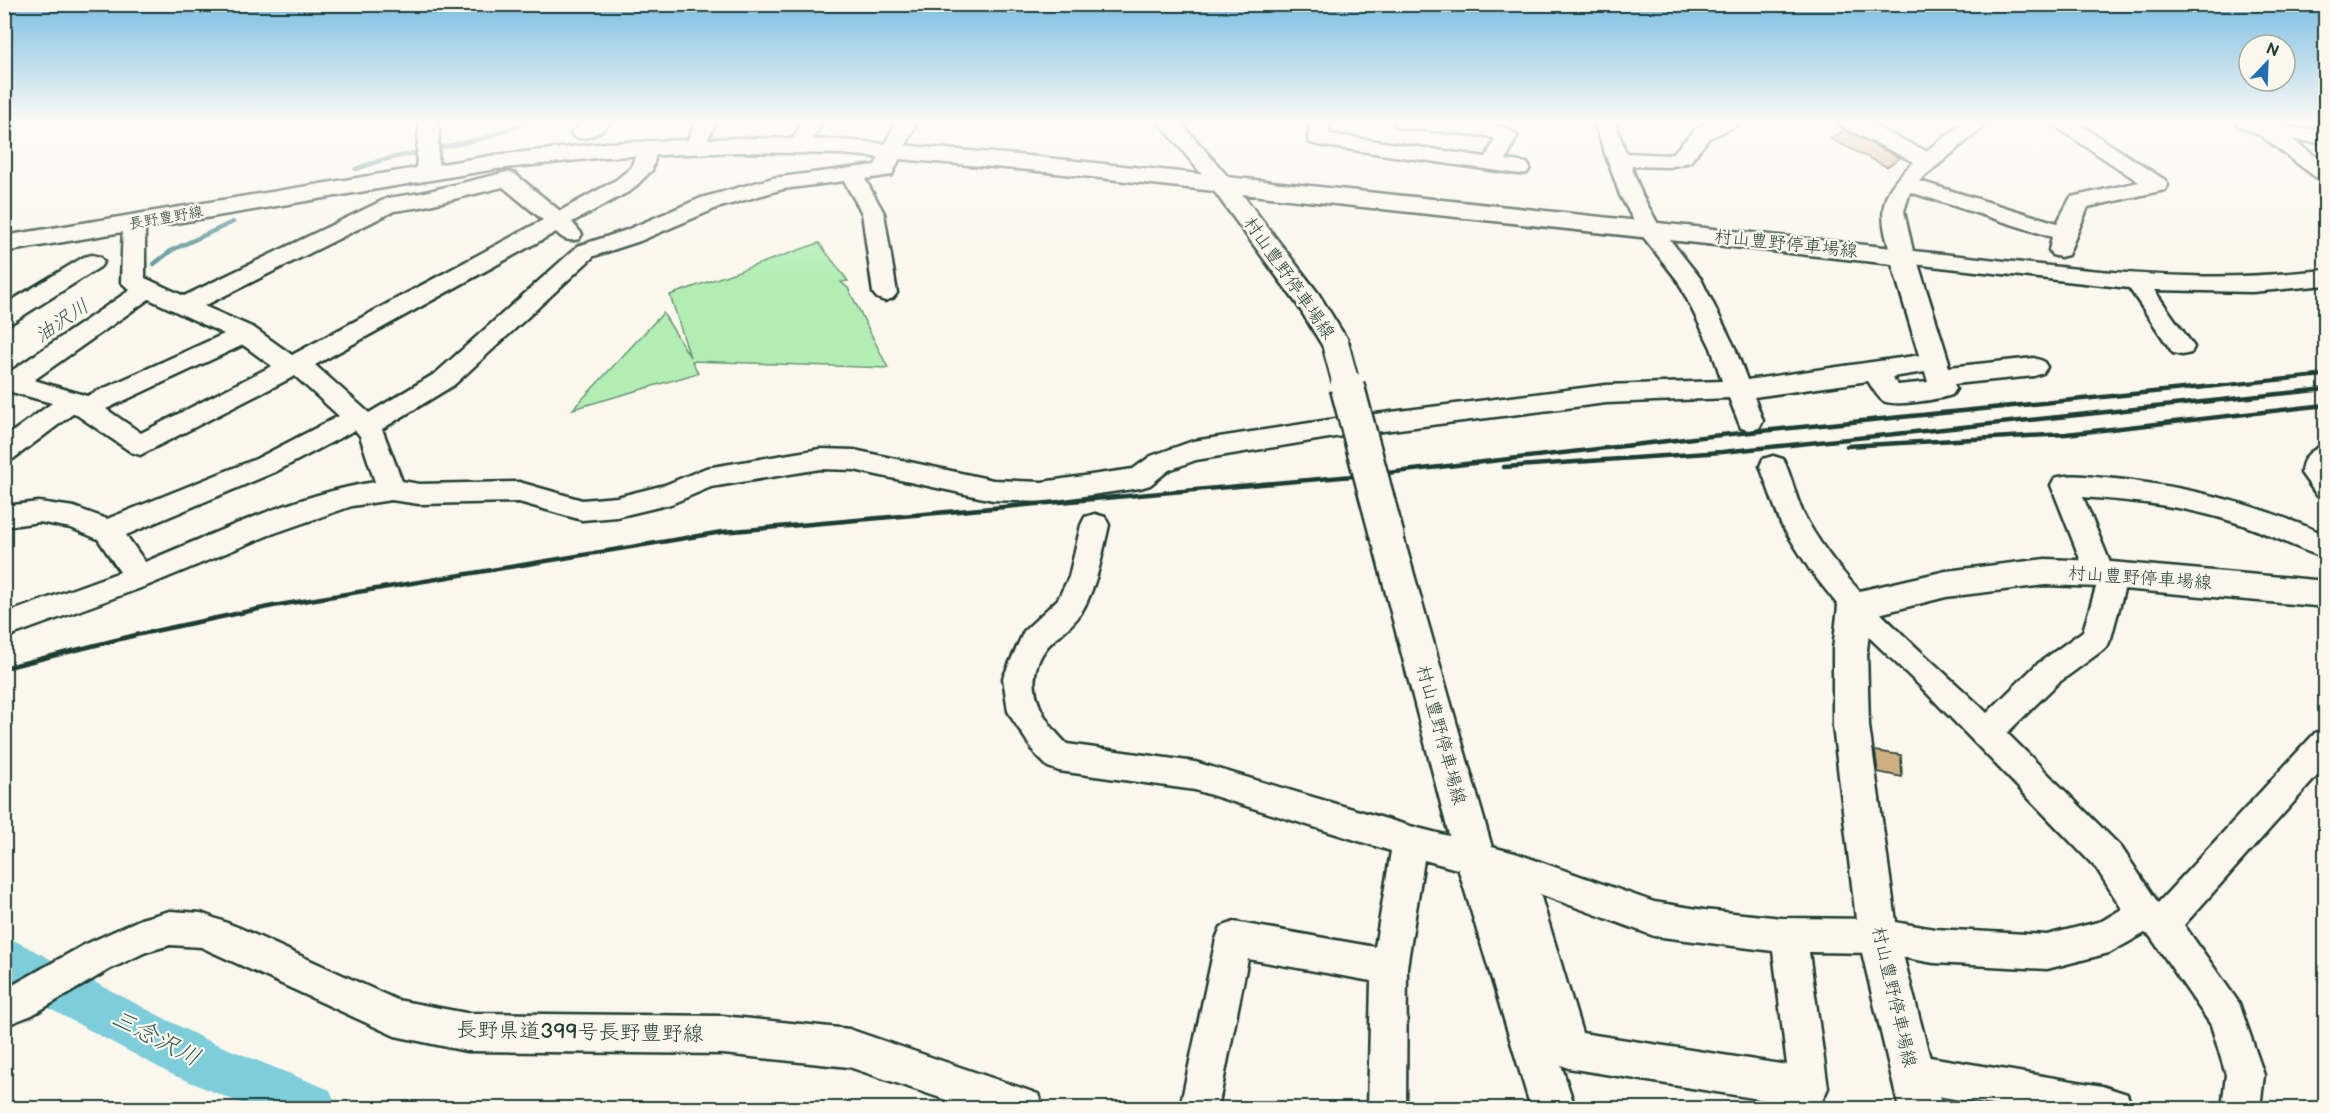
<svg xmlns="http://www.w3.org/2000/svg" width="2330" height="1113" font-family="'Balsamiq Sans','Klee One',sans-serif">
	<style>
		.green { fill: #b2eeb4; stroke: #689674; stroke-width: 1.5 }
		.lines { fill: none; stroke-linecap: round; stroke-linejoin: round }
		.stream { stroke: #589398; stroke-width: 4.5 }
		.river { fill: #7ecddb; fill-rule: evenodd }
		.building { fill: #ceaf82; stroke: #1f3d34; stroke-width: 1.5 }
		.minor-casing { stroke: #1f3d34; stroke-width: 5 }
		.major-casing { stroke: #1f3d34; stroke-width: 5 }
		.minor { fill: #fbf7ec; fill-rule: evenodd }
		.major { fill: #fbf7ec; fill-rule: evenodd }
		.rail-far1 { stroke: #1f3d34; stroke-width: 4 }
		.rail { stroke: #1f3d34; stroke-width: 4.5 }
		.major-bridge-far1-casing { stroke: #1f3d34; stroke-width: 30; stroke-linecap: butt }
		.major-bridge-casing { stroke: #1f3d34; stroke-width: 38; stroke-linecap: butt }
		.major-bridge-far1 { stroke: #fbf7ec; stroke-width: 26 }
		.major-bridge { stroke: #fbf7ec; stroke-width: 33 }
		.labels { text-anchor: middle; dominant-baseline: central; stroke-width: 4.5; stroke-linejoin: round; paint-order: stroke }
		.far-street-label { font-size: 15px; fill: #1f3d34; stroke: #fbf7ec }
		.street-label { font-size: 18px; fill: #1f3d34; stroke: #fbf7ec }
		.water-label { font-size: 20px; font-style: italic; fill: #325a55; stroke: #fbf7ec }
		.near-street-label { font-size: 21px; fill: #1f3d34; stroke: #fbf7ec }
		.near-water-label { font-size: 24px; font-style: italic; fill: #325a55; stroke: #fbf7ec }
	</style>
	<rect width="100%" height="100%" fill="#fbf7ec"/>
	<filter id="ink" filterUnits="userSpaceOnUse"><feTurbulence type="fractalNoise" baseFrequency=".0167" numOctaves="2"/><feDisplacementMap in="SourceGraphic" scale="12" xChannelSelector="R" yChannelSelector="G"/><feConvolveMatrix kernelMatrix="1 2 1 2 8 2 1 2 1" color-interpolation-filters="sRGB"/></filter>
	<g filter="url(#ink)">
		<path class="green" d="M 819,243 L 848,281 L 841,282 L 848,288 L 888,368 L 692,361 L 698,373 L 573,409 L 663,313 L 690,357 L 670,295 Z"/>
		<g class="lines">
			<path class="stream" d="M 1660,156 L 1675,153 L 1687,138 L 1706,122
				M 356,169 L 382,160 L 485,138 L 528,122
				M 154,264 L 172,250 L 233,222"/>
			<path class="river" d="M 4,935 L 204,1039 L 330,1090 L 337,1108 L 252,1108 L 171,1074 L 4,984 Z"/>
		</g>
		<path class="building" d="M 1844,130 L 1900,158 L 1887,167 L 1830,139 Z
			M 1875,751 L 1901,755 L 1902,777 L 1878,772 Z"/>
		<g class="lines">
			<defs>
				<path id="minor" d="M 419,122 L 439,122 L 438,172 L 435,177 L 427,178 L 419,177 L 416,172 Z
					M 584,122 L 610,122 C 602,133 586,141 574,137 L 571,133 Z
					M 695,122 L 715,122 L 704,149 L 697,151 L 690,149 L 686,145 Z
					M 801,122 L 822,122 L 808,149 L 801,151 L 794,149 L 790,145 Z
					M 896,122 L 917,122 L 892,175 L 865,179 L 884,213 L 897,293 L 893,298 L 885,301 L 877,298 L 873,293 L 862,213 L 844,181 L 783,189 L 717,208 L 640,241 L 594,256 L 454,385 L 382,429 L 402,481 L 419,484 L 519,482 L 582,500 L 617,497 L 665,485 L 706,468 L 820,449 L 854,450 L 993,480 L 1042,482 L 1133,469 L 1151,456 L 1193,441 L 1335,419 L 1606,385 L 1722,381 L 1711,348 L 1678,281 L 1641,234 L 1620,195 L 1594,122 L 1615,122 L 1626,153 L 1668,155 L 1674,152 L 1695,130 L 1707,122 L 1739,122 L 1736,126 L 1709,138 L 1690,162 L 1669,167 L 1631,166 L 1642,195 L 1659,226 L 1701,279 L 1735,348 L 1747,380 L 1935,353 L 1944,356 L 1949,367 L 2034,358 L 2043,361 L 2047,367 L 2043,373 L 2034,376 L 1954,384 L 1956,389 L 1952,395 C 1939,399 1891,408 1882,400 C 1876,395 1872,387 1868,381 L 1754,397 L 1763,421 L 1759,428 L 1750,430 L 1741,428 L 1729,398 L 1606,403 L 1335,437 L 1196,460 L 1169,470 L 1150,485 L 1140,488 L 1042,502 L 993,500 L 854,470 L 820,469 L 711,487 L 671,504 L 617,517 L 582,520 L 519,502 L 419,504 L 391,500 L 352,506 L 269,535 L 149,585 L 4,638 L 4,614 L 120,572 L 98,539 L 71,528 L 39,522 L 4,527 L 4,506 L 39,502 L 74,507 L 107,519 L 256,459 L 339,416 L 295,376 L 140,455 L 131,452 L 74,413 L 13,459 L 4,462 L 4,438 L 52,403 L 4,390 L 4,376 L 130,290 L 121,282 L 123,224 L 126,219 L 134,217 L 142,219 L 145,224 L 145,278 L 184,296 L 388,198 L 421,193 L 507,172 L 515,174 L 560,211 L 616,180 L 631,168 L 640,143 L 647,141 L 654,143 L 658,147 L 652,170 L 632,190 L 572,222 L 582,234 L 579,239 C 568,242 563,239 556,232 L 315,365 L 369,413 L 436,373 L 578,246 L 624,231 L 701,198 L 773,178 L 875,165 ZM 503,187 L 543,220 L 292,355 L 254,328 L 204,306 L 394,211 L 421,207 ZM 149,299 L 224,334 L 87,396 L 34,380 ZM 243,345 L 272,366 L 141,433 L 106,409 ZM 1925,372 L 1928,382 L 1898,385 L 1892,377 ZM 355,430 L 360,436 L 375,482 C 300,493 215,533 145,562 L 126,535 L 275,472 Z
					M 1159,122 L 1180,122 L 1229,178 L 1232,183 L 1229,188 L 1221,190 L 1213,188 Z
					M 1311,122 L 1331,122 L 1329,134 L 1486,157 L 1495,139 L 1487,136 L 1403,128 L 1396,126 L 1393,122 C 1418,122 1504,116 1517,136 L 1506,160 L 1527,163 L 1530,168 L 1527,173 L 1519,174 L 1318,145 L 1311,143 L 1308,139 Z
					M 1838,122 L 1865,122 L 1926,151 L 1965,122 L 1989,122 L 1919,181 L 2057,223 L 2071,197 L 2139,182 L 2049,122 L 2076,122 L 2165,180 L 2168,185 L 2165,190 L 2088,207 L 2068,255 L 2060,257 L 2052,255 L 2049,250 L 2052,237 L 1910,192 L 1904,211 L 1913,251 C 2005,260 2097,274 2189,276 C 2235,278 2280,274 2326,270 L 2326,285 L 2252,292 L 2154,290 L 2194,347 L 2191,353 L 2182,355 L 2173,353 L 2129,288 L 1895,262 C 1890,255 1889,248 1887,240 C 1877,203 1887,186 1914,162 L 1841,126 Z
					M 2235,122 L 2289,122 L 2286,127 L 2326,131 L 2326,143 L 2293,140 L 2326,164 L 2326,180 L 2318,179 L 2260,135 L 2238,126 Z
					M 92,255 L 100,257 L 104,262 L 100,267 L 13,322 L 4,324 L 4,305 L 84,257 Z
					M 2326,445 L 2326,497 L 2316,494 L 2301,473 C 2302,457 2310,450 2326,445 Z
					M 1773,456 L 1783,459 C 1792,476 1795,497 1804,515 C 1842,589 1927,654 1987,713 L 2036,665 L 2083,631 L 2097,584 L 2090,582 L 2086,574 L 2051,485 L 2055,478 C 2071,473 2089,477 2106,478 C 2182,485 2255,503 2326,535 L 2326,558 C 2295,548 2266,532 2234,522 C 2185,506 2135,501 2083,497 L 2111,565 L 2124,567 L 2128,575 L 2111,638 L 2107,647 L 2058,683 L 2007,733 L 2121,847 L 2158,903 L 2315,733 L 2326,729 L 2326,766 L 2184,925 L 2239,1003 L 2264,1075 L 2260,1108 L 2222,1108 L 2226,1075 L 2211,1025 L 2150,936 L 2145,933 L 2109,953 L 2047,969 L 1934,963 L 1878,953 L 1809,952 L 1828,1088 L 1822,1101 L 1809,1107 L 1568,1068 L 1555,1062 L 1549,1049 L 1501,881 L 1424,860 L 1407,967 L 1406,1108 L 1368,1108 L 1371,981 L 1248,959 L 1218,1108 L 1180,1108 L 1216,939 L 1221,927 L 1234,922 L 1375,947 L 1391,851 L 1195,790 L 1059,771 L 1048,767 L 1036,755 L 1013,720 L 1008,711 L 1003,678 L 1024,631 L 1058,599 L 1069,577 L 1081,525 L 1085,517 L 1095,514 L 1105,517 L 1109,525 C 1102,555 1097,586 1081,613 C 1073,626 1058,635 1048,646 C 1020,680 1040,718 1067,744 L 1195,762 L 1410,826 L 1515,853 L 1654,902 L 1704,910 L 1782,918 L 1878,919 L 1934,929 L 2047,935 L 2102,921 L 2122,909 L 2097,869 L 1920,686 L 1845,614 L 1810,570 L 1781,524 L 1760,466 L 1763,459 ZM 1540,894 L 1654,936 L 1773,951 L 1787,1065 L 1582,1033 Z
					M 170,911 L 201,913 L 240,928 L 397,1000 L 466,1013 L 723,1016 L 849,1029 L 1024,1089 L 1038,1094 L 1043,1108 L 970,1108 L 849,1067 L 723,1054 L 466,1051 L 395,1036 L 201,947 L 170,945 L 146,952 L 110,969 L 32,1015 L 4,1026 L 4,990 L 84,945 L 141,919 Z
					M 1912,1054 L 2102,1086 L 2127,1094 L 2132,1108 L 2010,1108 L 1912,1092 L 1899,1086 L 1893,1073 L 1899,1060 Z"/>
				<path id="major" d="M 740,138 L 841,140 L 1029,156 L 1903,249 L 1912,251 L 1916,257 L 1949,362 L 1945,369 L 1935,372 L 1925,369 L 1921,362 L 1892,264 L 1242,194 L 1318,293 L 1349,343 L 1345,350 L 1335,353 L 1325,350 L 1297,304 L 1214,191 L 1029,170 L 841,154 L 740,152 L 606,157 L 496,169 L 4,252 L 4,236 L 496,155 L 606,143 Z
					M 1387,524 L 1399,527 L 1403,536 L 1495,858 L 1575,1108 L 1531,1108 L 1455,858 L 1371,536 L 1375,527 Z
					M 2045,559 L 2100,561 L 2326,581 L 2326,607 L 2100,587 L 2045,585 L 1946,597 L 1871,616 L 1867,650 L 1869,726 L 1898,936 L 1943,1108 L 1899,1108 L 1858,936 L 1833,726 L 1833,650 L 1838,606 L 1843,596 L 1855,592 L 1946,571 Z"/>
			</defs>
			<use href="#minor" class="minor-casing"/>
			<use href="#major" class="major-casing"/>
			<use href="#minor" class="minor"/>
			<use href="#major" class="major"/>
			<path class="rail-far1" d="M 2197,388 L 2326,375"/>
			<path class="rail" d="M 1847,446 L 2066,434 L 2326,405
				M 1504,467 L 1722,452 L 2326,389
				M 4,668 L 136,635 L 273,606 L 722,532 L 1387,473 L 1711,436 L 2213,386"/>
			<defs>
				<path id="major-bridge-far1" d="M 1335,343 L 1347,388"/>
				<path id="major-bridge" d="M 1347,386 L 1387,536"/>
			</defs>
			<use href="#major-bridge-far1" class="major-bridge-far1-casing"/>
			<use href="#major-bridge" class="major-bridge-casing"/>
			<use href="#major-bridge-far1" class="major-bridge-far1"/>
			<use href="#major-bridge" class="major-bridge"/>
		</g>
	</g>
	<linearGradient id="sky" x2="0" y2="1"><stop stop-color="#7dbee3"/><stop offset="0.44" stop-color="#fdfbf6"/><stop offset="1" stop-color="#fdfbf6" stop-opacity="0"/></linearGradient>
	<rect width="2330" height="278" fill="url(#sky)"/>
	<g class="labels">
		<g class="far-street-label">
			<text transform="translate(166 218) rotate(-10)">長野豊野線</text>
		</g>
		<g class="street-label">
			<text transform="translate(1786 244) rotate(6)">村山豊野停車場線</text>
			<text transform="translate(1289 278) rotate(55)">村山豊野停車場線</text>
			<text transform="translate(2140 578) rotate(4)">村山豊野停車場線</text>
			<text transform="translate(1441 735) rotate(75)">村山豊野停車場線</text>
			<text transform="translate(1894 997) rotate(77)">村山豊野停車場線</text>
		</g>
		<g class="water-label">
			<text transform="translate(62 321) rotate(-34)">油沢川</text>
		</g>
		<g class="near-street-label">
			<text transform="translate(580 1032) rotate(1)">長野県道399号長野豊野線</text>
		</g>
		<g class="near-water-label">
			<text transform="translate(156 1038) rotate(27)">三念沢川</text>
		</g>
	</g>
	<rect width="2330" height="1113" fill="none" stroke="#fbf7ec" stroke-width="24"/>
	<rect x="12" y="12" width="2306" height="1089" fill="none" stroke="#1f3d34" stroke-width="2" filter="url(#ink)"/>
	<g transform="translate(2267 63) rotate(23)"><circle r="28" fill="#fbf7ec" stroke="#a3ada2" stroke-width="1.5"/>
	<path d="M0-4.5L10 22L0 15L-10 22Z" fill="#1f6fb2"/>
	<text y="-9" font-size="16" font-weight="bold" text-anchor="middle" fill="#1f3d34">N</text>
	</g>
</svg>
